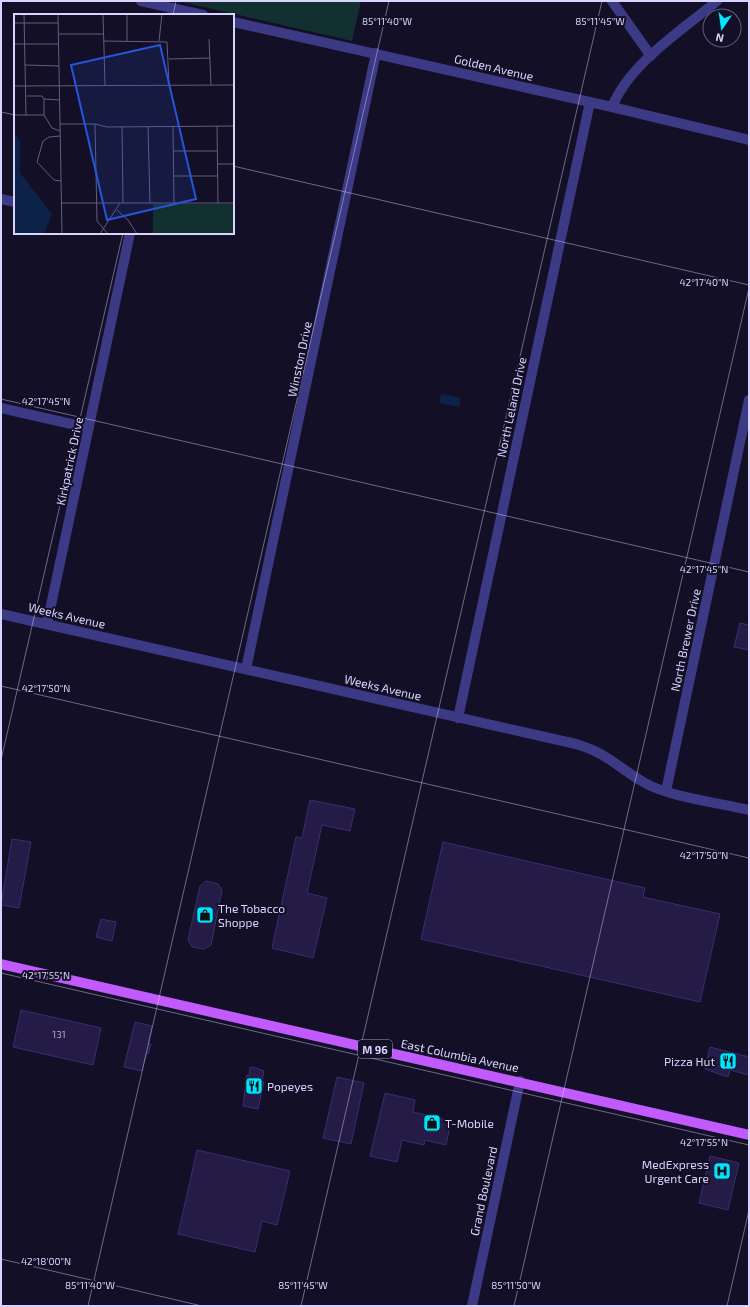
<svg xmlns="http://www.w3.org/2000/svg" width="750" height="1307" font-family="'Exo 2',sans-serif">
	<style>
		.green { fill: #12302f }
		.water { fill: #0c2248 }
		.building { fill: #241b47; stroke: #3b2d73 }
		.lines { fill: none; stroke-linecap: round; stroke-linejoin: round }
		.minor { stroke: #3d3a85; stroke-width: 10 }
		.major { stroke: #c25bff; stroke-width: 10 }
		.ticks { fill: none; stroke: #d9d4ff; stroke-width: 1; stroke-opacity: 0.45 }
		.labels { text-anchor: middle; dominant-baseline: central; stroke-width: 4; stroke-linejoin: round; paint-order: stroke }
		.number-label { font-size: 10px; fill: #aca6d1 }
		.shield { fill: #130f26; stroke: #9e99be; stroke-width: 1 }
		.shield-label { font-size: 11px; font-weight: bold; fill: #d9d4ff }
		.street-label { font-size: 12px; fill: #d9d4ff; stroke: #130f26 }
		.poi-label { font-size: 12px; fill: #d9d4ff; stroke: #130f26; text-anchor: start }
		.inset-road { fill: none; stroke: #625e7d; stroke-width: 1 }
		.view { fill: #2655da; fill-opacity: 0.15; stroke: #2655da; stroke-width: 2 }
		.inset-edge { fill: none; stroke: #d9d4ff; stroke-width: 2 }
		.ticks-label { font-size: 10px; text-anchor: middle; fill: #d9d4ff; stroke: #130f26; stroke-width: 4; stroke-linejoin: round; paint-order: stroke }
	</style>
	<rect width="100%" height="100%" fill="#130f26"/>
	<path class="green" d="M 178,1 L 361,1 L 352,41 Z"/>
	<path class="water" d="M 441,394 L 461,398 L 459,407 L 439,403 Z"/>
	<path class="building" d="M 740,623 L 749,625 L 749,650 L 734,647 Z
		M 310,800 L 355,809 L 350,831 L 322,825 L 307,893 L 327,898 L 313,958 L 272,948 L 296,837 L 302,838 Z
		M 12,839 L 31,842 L 19,908 L 1,905 Z
		M 443,842 L 645,888 L 643,897 L 720,914 L 700,1002 L 421,939 Z
		M 206,881 L 218,884 L 222,890 L 211,945 L 204,949 L 192,947 L 188,940 L 200,886 Z
		M 101,919 L 116,922 L 112,941 L 96,937 Z
		M 21,1010 L 101,1028 L 93,1065 L 13,1047 Z
		M 135,1022 L 152,1026 L 148,1044 L 151,1044 L 148,1054 L 146,1053 L 142,1071 L 124,1067 Z
		M 710,1047 L 749,1057 L 749,1075 L 730,1070 L 728,1077 L 705,1069 Z
		M 253,1067 L 264,1071 L 262,1081 L 264,1082 L 258,1109 L 243,1106 L 247,1075 L 249,1076 L 250,1068 Z
		M 337,1077 L 364,1083 L 351,1144 L 323,1138 Z
		M 385,1093 L 415,1100 L 413,1112 L 451,1121 L 446,1145 L 425,1140 L 424,1145 L 402,1140 L 397,1162 L 370,1156 Z
		M 197,1150 L 290,1171 L 277,1225 L 262,1221 L 255,1252 L 178,1234 Z
		M 710,1156 L 739,1163 L 728,1210 L 699,1203 Z"/>
	<g class="lines">
		<path class="minor" d="M 141,1 L 203,15
			M 612,1 L 651,56
			M 233,22 L 612,107 L 749,140
			M 612,107 C 630,63 681,31 717,1
			M 1,199 L 15,202
			M 1,408 L 89,428
			M 1,614 L 576,744 C 608,753 618,768 645,783 C 669,797 720,803 749,810
			M 47,624 L 130,233
			M 246,669 L 376,53
			M 458,718 L 590,102
			M 666,791 L 749,400
			M 472,1306 L 520,1081"/>
		<path class="major" d="M 1,964 L 749,1135"/>
	</g>
	<path class="ticks" d="M 173,15 L 176,1M 1,112 L 15,115M 233,166 L 749,285M 1,399 L 749,572M 1,686 L 749,858M 1,760 L 123,233M 1,973 L 749,1145M 1,1259 L 202,1306M 88,1306 L 389,1M 301,1306 L 602,1M 514,1306 L 749,288M 727,1306 L 749,1210"/>
	<defs>
		<symbol id="shop-square" viewBox="-11 -11 22 22"><rect x="-9" y="-9" width="18" height="18" rx="4" fill="#00e5ff" stroke="#130f26"/><path d="M-5-2.5h2.3a2.7 3.5 0 0 1 5.4 0H5L5.5 6h-11ZM-1.5-2.5h3a1.5 2.3 0 0 0-3 0Z" fill="#111"/></symbol>
		<symbol id="restaurant-square" viewBox="-11 -11 22 22"><rect x="-9" y="-9" width="18" height="18" rx="4" fill="#00e5ff" stroke="#130f26"/><path d="M-5-6h1v4h1v-4h1v4h1v-4h1v5L-1.5 .5V6h-2V.5L-5-1ZM5-6V6H3V1.5H1.5Q1.5-4 5-6Z" fill="#111"/></symbol>
		<symbol id="hospital-square" viewBox="-11 -11 22 22"><rect x="-9" y="-9" width="18" height="18" rx="4" fill="#00e5ff" stroke="#130f26"/><path d="M-5-5h3v3.5h4V-5h3V5h-3V1.5h-4V5h-3Z" fill="#111"/></symbol>
	</defs>
	<g fill-rule="evenodd">
		<use href="#shop-square" x="195" y="905" width="20" height="20"/>
		<use href="#restaurant-square" x="718" y="1051" width="20" height="20"/>
		<use href="#restaurant-square" x="244" y="1076" width="20" height="20"/>
		<use href="#shop-square" x="422" y="1113" width="20" height="20"/>
		<use href="#hospital-square" x="712" y="1161" width="20" height="20"/>
	</g>
	<g class="labels">
		<g class="number-label">
			<text x="59" y="1034">131</text>
		</g>
		<rect class="shield" x="358" y="1040" width="34" height="18" rx="3"/>
		<g class="shield-label">
			<text x="375" y="1049">M 96</text>
		</g>
		<g class="street-label">
			<text transform="translate(494 67) rotate(13)">Golden Avenue</text>
			<text transform="translate(299 359) rotate(-78)">Winston Drive</text>
			<text transform="translate(511 407) rotate(-78)">North Leland Drive</text>
			<text transform="translate(69 461) rotate(-78)">Kirkpatrick Drive</text>
			<text transform="translate(67 615) rotate(13)">Weeks Avenue</text>
			<text transform="translate(685 640) rotate(-78)">North Brewer Drive</text>
			<text transform="translate(383 687) rotate(13)">Weeks Avenue</text>
			<text transform="translate(460 1055) rotate(12)">East Columbia Avenue</text>
			<text transform="translate(483 1191) rotate(-78)">Grand Boulevard</text>
		</g>
		<g class="poi-label">
			<text x="218" y="908">The Tobacco<tspan x="218" dy="14">Shoppe</tspan></text>
			<text x="715" y="1061" text-anchor="end">Pizza Hut</text>
			<text x="267" y="1086">Popeyes</text>
			<text x="445" y="1123">T-Mobile</text>
			<text x="709" y="1164" text-anchor="end">MedExpress<tspan x="709" dy="14">Urgent Care</tspan></text>
		</g>
	</g>
	<g transform="translate(14 14)">
		<rect width="220" height="220" fill="#130f26"/>
		<path d="M 139,190 L 220,190 L 220,220 L 139,220 Z" fill="#12302f"/>
		<path d="M 0,118 L 6,127 L 6,159 L 38,200 L 30,220 L 0,220 Z" fill="#0c2248"/>
		<path class="inset-road" d="M 10,0 L 12,101M 44,0 L 48,220M 89,0 L 91,71M 113,0 L 113,27M 0,9 L 44,9M 45,20 L 90,20M 195,25 L 197,71M 90,27 L 153,28 L 155,71M 145,27 L 148,0M 0,30 L 45,30M 155,45 L 196,44M 11,51 L 45,52M 0,72 L 220,71M 13,82 L 28,82 L 30,85M 30,85 L 30,101 L 38,114 L 46,117M 30,85 L 46,86M 0,101 L 30,101M 46,110 L 81,110 L 93,113 L 220,112M 81,110 L 83,207 L 94,220M 203,112 L 204,189M 108,113 L 109,189M 134,113 L 136,189M 159,113 L 160,189M 46,122 L 35,123 L 29,127 L 23,148 L 40,166 L 47,167M 159,137 L 203,137M 204,150 L 220,150M 160,162 L 203,162M 48,189 L 220,189M 103,196 L 114,206 L 123,220M 86,220 L 106,189"/>
		<path class="view" d="M 146,31 L 182,185 L 93,206 L 57,51 Z"/>
		<rect width="220" height="220" class="inset-edge"/>
	</g>
	<g class="ticks-label">
		<text x="387" y="25">85°11'40"W</text>
		<text x="600" y="25">85°11'45"W</text>
		<text x="704" y="286">42°17'40"N</text>
		<text x="46" y="405">42°17'45"N</text>
		<text x="704" y="573">42°17'45"N</text>
		<text x="46" y="692">42°17'50"N</text>
		<text x="704" y="859">42°17'50"N</text>
		<text x="46" y="979">42°17'55"N</text>
		<text x="704" y="1146">42°17'55"N</text>
		<text x="46" y="1265">42°18'00"N</text>
		<text x="90" y="1289">85°11'40"W</text>
		<text x="303" y="1289">85°11'45"W</text>
		<text x="516" y="1289">85°11'50"W</text>
	</g>
	<rect width="750" height="1307" fill="none" stroke="#d9d4ff" stroke-width="4"/>
	<g transform="translate(722 28) rotate(193)"><circle r="19" fill="#130f26" stroke="#625e7d"/>
	<path d="M0-3L7 15L0 10L-7 15Z" fill="#00e5ff"/>
	<text y="-6" font-size="11" font-weight="bold" text-anchor="middle" fill="#d9d4ff">N</text>
	</g>
</svg>
